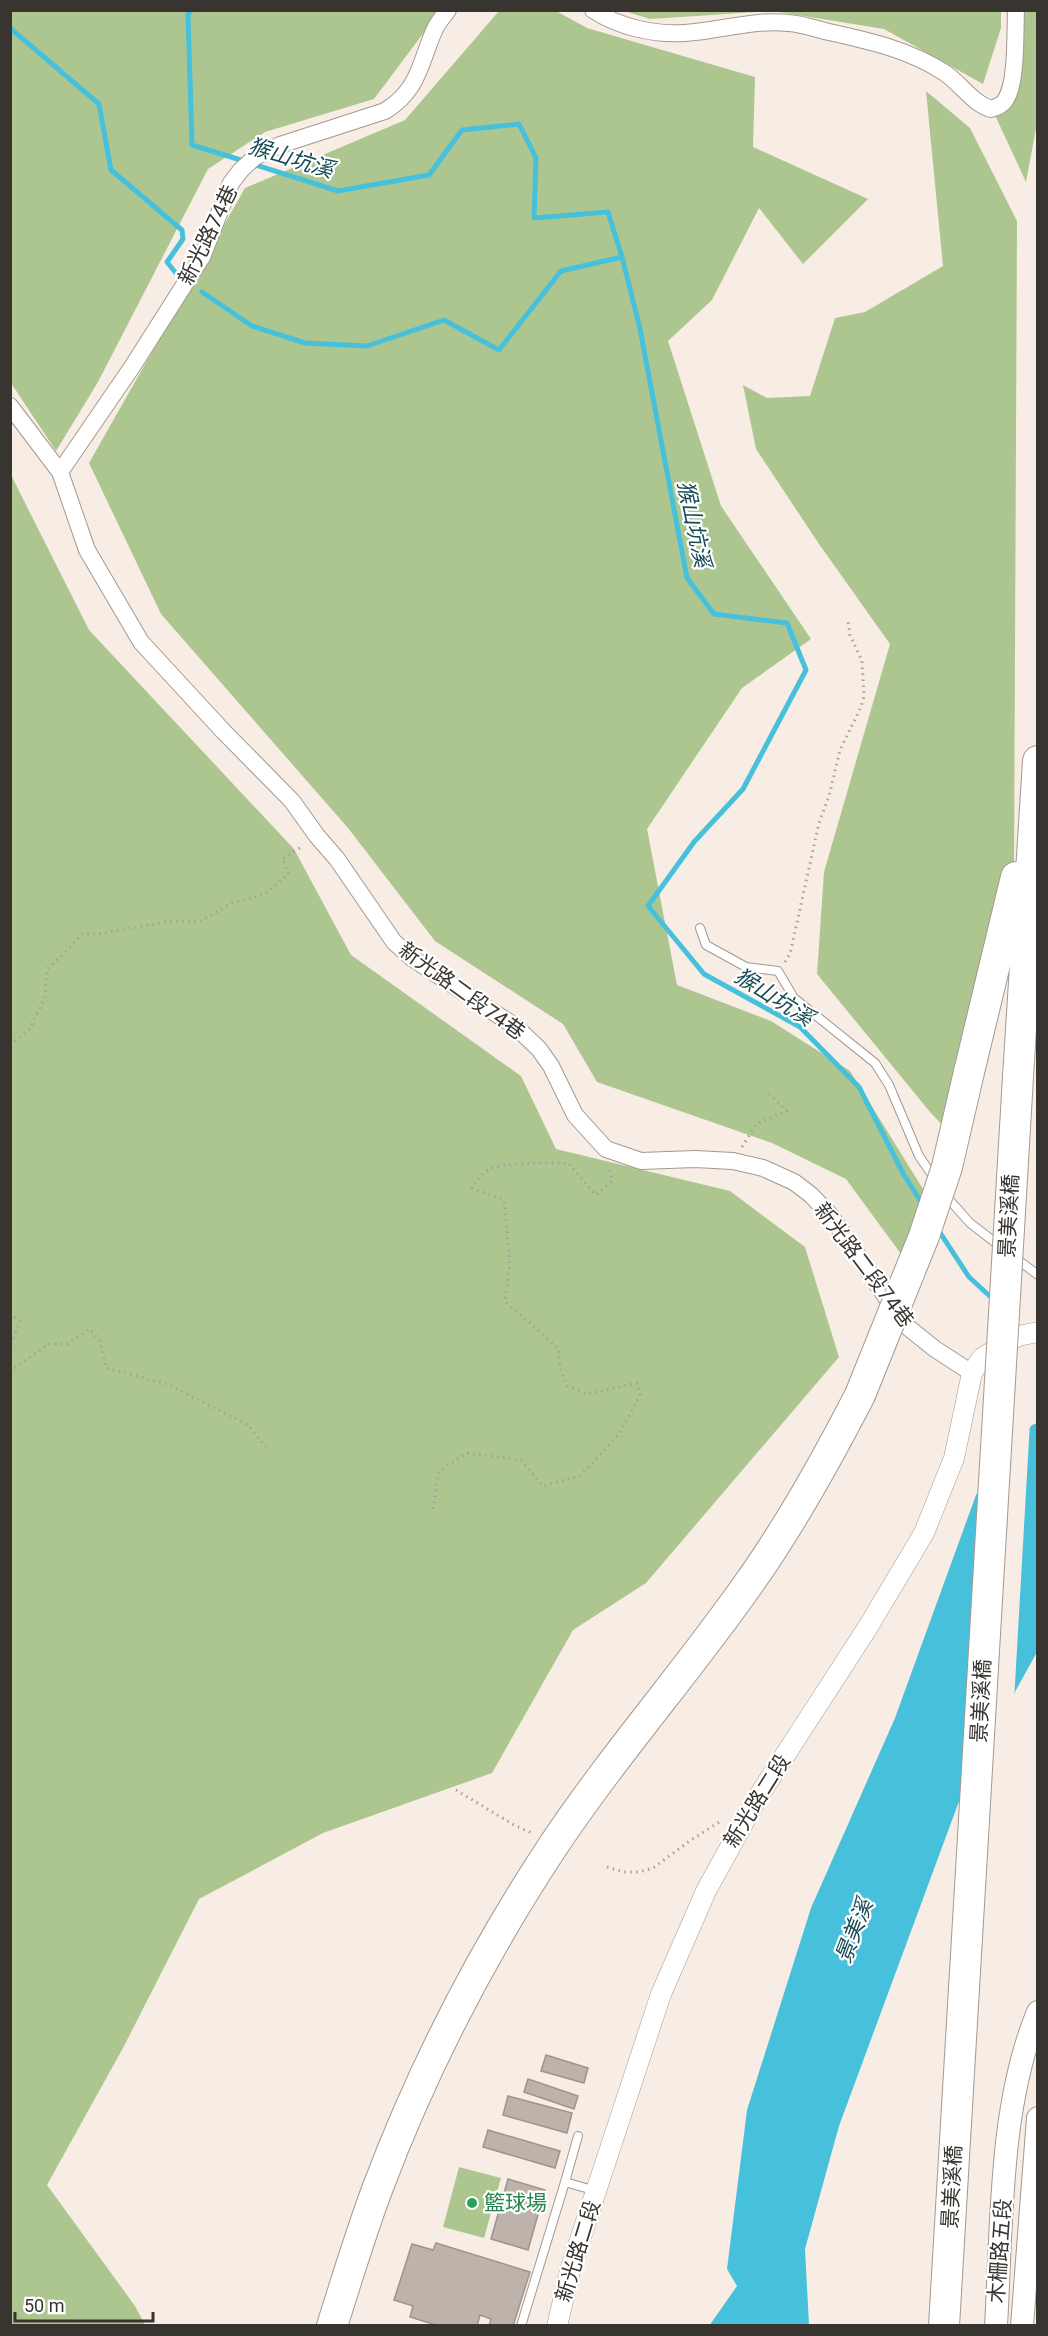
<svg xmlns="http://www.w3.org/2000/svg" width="1048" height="2336" font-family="Roboto,'Noto Sans TC',sans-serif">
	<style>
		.green { fill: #adc690 }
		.water { fill: #47c1db }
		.pier { fill: #f8ede4 }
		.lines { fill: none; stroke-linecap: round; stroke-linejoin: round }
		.stream { stroke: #47c1db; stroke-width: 5 }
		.building { fill: #beb3ab; stroke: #9e948c; stroke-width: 1.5 }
		.service-casing { stroke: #a39991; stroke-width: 10 }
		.minor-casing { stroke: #a39991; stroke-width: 18 }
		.tertiary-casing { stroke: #a39991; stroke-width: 21 }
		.secondary-casing { stroke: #a39991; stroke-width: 24 }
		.motorway-casing { stroke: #a39991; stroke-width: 32 }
		.path { stroke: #a8a099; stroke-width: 3; stroke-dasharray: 1.5 4.5; stroke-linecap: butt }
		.service { stroke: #fff; stroke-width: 8 }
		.minor { stroke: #fff; stroke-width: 16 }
		.tertiary { stroke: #fff; stroke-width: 20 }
		.secondary { stroke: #fff; stroke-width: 22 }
		.motorway { stroke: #fff; stroke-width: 30 }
		.motorway-bridge-casing { stroke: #a39991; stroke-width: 32; stroke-linecap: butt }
		.motorway-bridge { stroke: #fff; stroke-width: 30 }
		.leisure-dot { fill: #2e9e5b; stroke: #fff; stroke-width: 2 }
		.labels { text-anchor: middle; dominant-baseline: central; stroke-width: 4.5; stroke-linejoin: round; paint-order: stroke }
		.street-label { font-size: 21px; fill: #383430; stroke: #fff }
		.leisure-label { font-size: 21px; fill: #27864d; stroke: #fff; text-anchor: start }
		.water-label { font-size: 22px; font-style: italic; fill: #174b56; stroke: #fff }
	</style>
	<rect width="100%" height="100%" fill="#f8ede4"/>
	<path class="green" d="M 1001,10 L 1001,28 L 983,84 L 884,29 L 773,11 L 650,19 L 624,11 Z
		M 10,11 L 440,11 L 374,99 L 265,132 L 208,169 L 98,382 L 56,451 L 11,383 Z
		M 499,11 L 556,11 L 587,28 L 755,77 L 753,147 L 868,199 L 803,264 L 759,208 L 712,300 L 668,341 L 721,506 L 811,639 L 742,688 L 647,829 L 677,985 L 771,1021 L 850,1071 L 939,1215 L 912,1269 L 846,1179 L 772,1143 L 597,1082 L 563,1024 L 435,941 L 348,828 L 161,614 L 89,463 L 245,188 L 405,120 Z
		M 1016,11 L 1037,11 L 1037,123 L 1026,182 L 993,111 L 1016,43 Z
		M 926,91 L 970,128 L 1017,221 L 1014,871 L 962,1146 L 930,1112 L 817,974 L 824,872 L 890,644 L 819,544 L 756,449 L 743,385 L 767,398 L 810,396 L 835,318 L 865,312 L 943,266 Z
		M 11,475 L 89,630 L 294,849 L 351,955 L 521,1076 L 556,1149 L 730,1191 L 805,1247 L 839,1357 L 646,1583 L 573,1630 L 492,1773 L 323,1833 L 199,1899 L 123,2048 L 47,2185 L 135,2306 L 145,2325 L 11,2325 Z
		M 459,2167 L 501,2178 L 484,2238 L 443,2227 Z"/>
	<path class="water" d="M 1037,1423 L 1037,1652 L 968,1777 L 839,2126 L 805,2249 L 809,2325 L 709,2326 L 737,2286 L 727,2269 L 747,2110 L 811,1908 L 895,1718 L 976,1495 L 1032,1425 Z"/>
	<path class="pier" d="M 1030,1422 L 1014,1701 L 971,1778 L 982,1483 Z"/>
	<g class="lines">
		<path class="stream" d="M 191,10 L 188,14 L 192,145 L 244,161
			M 10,28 L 99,104 L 111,170 L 182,230 L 183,239 L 167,262 L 175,272
			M 253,164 L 338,191 L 429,175 L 462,130 L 519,124 L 536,158 L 534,218 L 608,212 L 622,257 L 640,329 L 687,578 L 714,614 L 787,623 L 806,670 L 743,789 L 694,842 L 648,906 L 704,974 L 800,1027 L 859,1087 L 904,1175 L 923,1205
			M 202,292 L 252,326 L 305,343 L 367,346 L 444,320 L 499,350 L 561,271 L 622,257
			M 937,1228 L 969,1277 L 994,1300"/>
	</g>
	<path class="building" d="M 546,2055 L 588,2068 L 584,2083 L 541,2071 Z
		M 528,2079 L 578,2096 L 574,2109 L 524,2092 Z
		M 508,2096 L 572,2113 L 567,2133 L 503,2115 Z
		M 488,2130 L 560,2151 L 555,2168 L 483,2147 Z
		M 508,2179 L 545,2190 L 528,2250 L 491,2239 Z
		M 436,2243 L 530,2272 L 513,2326 L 489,2326 L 491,2319 L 480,2315 L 477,2326 L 439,2326 L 410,2317 L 413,2306 L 394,2300 L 412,2244 L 433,2250 Z"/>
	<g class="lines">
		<defs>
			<path id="service" d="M 700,928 L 706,945 L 746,967 L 778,971 L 794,998 L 875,1063 L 889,1085 L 919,1156 L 935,1179
				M 945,1195 L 970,1223 L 1001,1247
				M 1014,1257 L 1038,1275
				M 565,2182 L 578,2136
				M 521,2326 L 565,2182 L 596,2191"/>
			<path id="minor" d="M 593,10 C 619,27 654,35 685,33 C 720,31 753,19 789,23 C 803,24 816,29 829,32 C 870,41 910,50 945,73 C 961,84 972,103 991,109 C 997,107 1003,105 1006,99 C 1017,82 1015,32 1016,10
				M 10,406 L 60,472 L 87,550 L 141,642 L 224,732 L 292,801 L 317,836 L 337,859 L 394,942 L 412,958 L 516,1027 L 539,1049 L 551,1066 L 575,1115 L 606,1149 L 641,1161 L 695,1159 L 733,1161 L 763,1168 L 794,1182 L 811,1195 L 831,1216 L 905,1325 L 935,1349 L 972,1373
				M 60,472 L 132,367 L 202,257 L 231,183 L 241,170 L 255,157 L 280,145 L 385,111 C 419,90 420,63 434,31 C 437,23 443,17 448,10"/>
			<path id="tertiary" d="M 557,2326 L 571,2267 L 661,1994 L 706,1891 L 756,1800 L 868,1627 L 924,1533 L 954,1458 L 972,1373 L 982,1358 L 1018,1336 L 1038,1332"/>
			<path id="secondary" d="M 996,2326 C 1002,2224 999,2106 1038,2012
				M 1022,2326 L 1038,2118"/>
			<path id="motorway" d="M 969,1072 L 1016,877
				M 1018,1077 L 1038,761
				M 332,2326 C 347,2279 361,2232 378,2187 C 423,2068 483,1952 553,1846 C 613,1756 685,1674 747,1586 C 790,1526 826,1461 860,1395"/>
		</defs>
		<use href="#service" class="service-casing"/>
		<use href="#minor" class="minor-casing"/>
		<use href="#tertiary" class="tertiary-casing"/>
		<use href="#secondary" class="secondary-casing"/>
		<use href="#motorway" class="motorway-casing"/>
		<path class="path" d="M 785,962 L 790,954 L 819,823 L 829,796 L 840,750 L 861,707 L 864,696 L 862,661 L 850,635 L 848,621
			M 10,1045 L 29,1030 L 45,998 L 47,969 L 64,954 L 82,934 L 98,934 L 165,922 L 201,921 L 232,903 L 265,894 L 289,874 L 282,859 L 303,846
			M 742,1147 L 756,1124 L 787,1111 L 769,1094
			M 10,1313 L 20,1321 L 10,1348
			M 10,1372 L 48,1344 L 67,1344 L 90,1329 L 100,1341 L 106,1368 L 167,1384 L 248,1425 L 266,1447
			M 433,1509 L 439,1471 L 467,1453 L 521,1460 L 543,1486 L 580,1476 L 620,1433 L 640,1395 L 637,1383 L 588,1394 L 567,1386 L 560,1367 L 558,1348 L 505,1301 L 510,1264 L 504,1200 L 472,1188 C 476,1180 481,1175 488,1170 C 502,1162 550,1163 568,1163 L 596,1195 L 612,1181 L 609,1168
			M 456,1790 L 514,1825 L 534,1834
			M 607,1867 L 624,1872 L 639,1872 L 653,1868 L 691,1840 L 721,1821"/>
		<use href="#service" class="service"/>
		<use href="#minor" class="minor"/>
		<use href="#tertiary" class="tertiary"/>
		<use href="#secondary" class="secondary"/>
		<use href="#motorway" class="motorway"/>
		<defs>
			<path id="motorway-bridge" d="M 860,1395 L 924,1236 L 947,1167 L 969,1072
				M 944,2326 L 1018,1077"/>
		</defs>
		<use href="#motorway-bridge" class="motorway-bridge-casing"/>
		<use href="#motorway-bridge" class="motorway-bridge"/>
	</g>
	<circle class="leisure-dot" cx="472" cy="2203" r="6"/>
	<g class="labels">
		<g class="street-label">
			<text transform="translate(208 235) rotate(-64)">新光路74巷</text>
			<text transform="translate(462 991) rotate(36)">新光路二段74巷</text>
			<text transform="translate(1009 1216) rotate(-87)">景美溪橋</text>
			<text transform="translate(864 1265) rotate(53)">新光路二段74巷</text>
			<text transform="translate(981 1701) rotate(-87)">景美溪橋</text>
			<text transform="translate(757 1801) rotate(-58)">新光路二段</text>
			<text transform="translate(952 2187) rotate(-87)">景美溪橋</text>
			<text transform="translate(578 2251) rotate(-73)">新光路二段</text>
			<text transform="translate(1000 2251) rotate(-86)">木柵路五段</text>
		</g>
		<g class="leisure-label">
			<text x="484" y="2203">籃球場</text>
		</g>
		<g class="water-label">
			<text transform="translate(291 158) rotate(17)">猴山坑溪</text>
			<text transform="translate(694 524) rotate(78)">猴山坑溪</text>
			<text transform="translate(774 997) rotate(32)">猴山坑溪</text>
			<text transform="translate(854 1931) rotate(-69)">景美溪</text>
		</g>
	</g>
	<rect width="1048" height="2336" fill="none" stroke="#383430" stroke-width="24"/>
	<path d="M15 2312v9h138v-9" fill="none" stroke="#383430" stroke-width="3"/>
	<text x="24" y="2312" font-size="18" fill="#383430" stroke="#ffffff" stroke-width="4.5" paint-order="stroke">50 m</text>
</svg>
